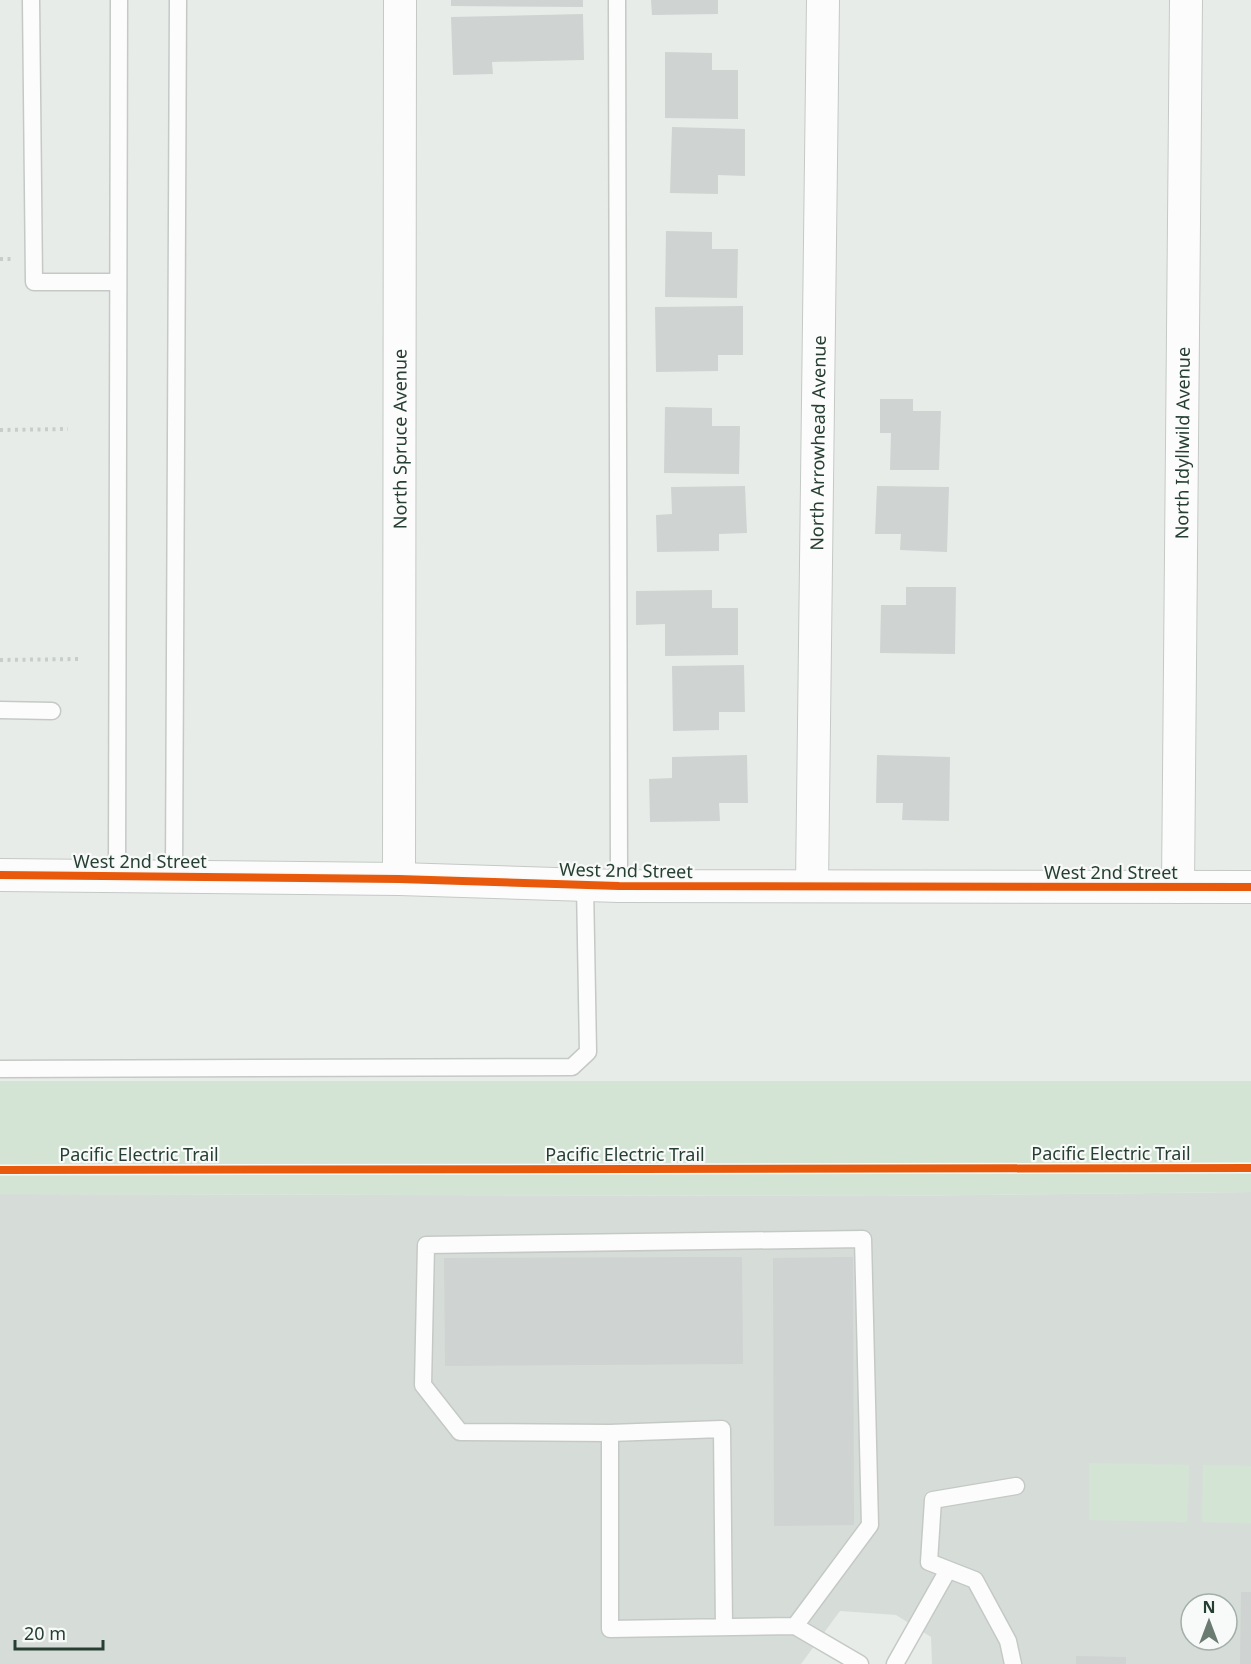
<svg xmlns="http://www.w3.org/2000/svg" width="1251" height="1664" font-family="'Noto Sans',sans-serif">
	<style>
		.built { fill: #d6ddd8; fill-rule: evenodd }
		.green { fill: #d3e4d4 }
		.building { fill: #cfd3d1 }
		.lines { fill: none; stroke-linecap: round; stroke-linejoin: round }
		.lane-casing { stroke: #c5c9c6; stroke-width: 19 }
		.street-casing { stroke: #c5c9c6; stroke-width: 34 }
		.path { stroke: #c7cec9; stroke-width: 4; stroke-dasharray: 3 4.5; stroke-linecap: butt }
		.lane { stroke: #fcfcfc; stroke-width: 16 }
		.street { stroke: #fcfcfc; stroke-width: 32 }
		.cycleway-casing { stroke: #f7faf8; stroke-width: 11 }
		.cycleway { stroke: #e8590c; stroke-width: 8 }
		.labels { text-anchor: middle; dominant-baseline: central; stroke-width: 4.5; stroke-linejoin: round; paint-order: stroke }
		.street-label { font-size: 18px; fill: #263f32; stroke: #f7faf8 }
	</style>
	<rect width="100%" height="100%" fill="#e8ece9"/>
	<path class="built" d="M 1251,1192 L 1251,1664 L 932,1664 L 931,1637 L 896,1615 L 840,1611 L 801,1664 L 0,1664 L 0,1194 L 881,1196 ZM 1191,1604 L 1227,1604 L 1227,1640 L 1191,1640 Z"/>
	<path class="green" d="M 0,1081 L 1251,1081 L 1251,1192 L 881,1196 L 0,1194 Z
		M 1089,1463 L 1189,1465 L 1187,1522 L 1089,1520 Z
		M 1203,1465 L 1251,1466 L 1251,1523 L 1202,1522 Z"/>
	<path class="building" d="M 451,0 L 583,0 L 583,7 L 451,6 Z
		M 651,0 L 718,0 L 718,14 L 652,15 Z
		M 583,14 L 584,60 L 492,62 L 493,74 L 453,75 L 451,17 Z
		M 665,52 L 712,53 L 712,70 L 738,70 L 738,119 L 665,118 Z
		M 672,127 L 745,129 L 745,176 L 718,175 L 718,194 L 670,193 Z
		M 666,231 L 712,232 L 712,249 L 738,249 L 737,298 L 665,297 Z
		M 743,306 L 743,355 L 718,355 L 718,371 L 656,372 L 655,307 Z
		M 880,399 L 913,399 L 913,411 L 941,411 L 939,470 L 890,470 L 891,433 L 880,433 Z
		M 665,407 L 712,408 L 712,426 L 740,426 L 739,474 L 664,473 Z
		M 745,486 L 747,533 L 719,534 L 719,551 L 657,552 L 656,515 L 672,514 L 671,487 Z
		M 877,486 L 949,487 L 947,552 L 900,550 L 901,534 L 875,534 Z
		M 906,587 L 956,587 L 955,654 L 880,653 L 881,605 L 906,605 Z
		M 712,590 L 712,608 L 738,608 L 738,655 L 665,656 L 665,624 L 636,625 L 636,591 Z
		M 744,665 L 745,712 L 719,712 L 719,730 L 673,731 L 672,666 Z
		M 747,755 L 748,803 L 719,803 L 720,821 L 650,822 L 649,779 L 672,778 L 672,757 Z
		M 877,755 L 950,757 L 949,821 L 902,820 L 903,803 L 876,803 Z
		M 742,1257 L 743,1364 L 445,1366 L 444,1258 Z
		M 853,1257 L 854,1525 L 774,1526 L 773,1258 Z
		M 1241,1592 L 1251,1592 L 1251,1664 L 1240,1664 Z
		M 1076,1656 L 1126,1657 L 1126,1664 L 1076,1664 Z"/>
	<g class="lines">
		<defs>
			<path id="lane" d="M 31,0 L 34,282 L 118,282
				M 617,0 L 619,886
				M 0,710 L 52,711
				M 174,875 L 178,0
				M 117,876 L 119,0
				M 0,1069 L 572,1067 L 588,1052 L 585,885
				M 610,1433 L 722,1429 L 724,1627
				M 795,1626 L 870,1525 L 863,1239 L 426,1245 L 423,1385 L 460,1432 L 610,1433 L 610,1629 L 795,1626 L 860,1664
				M 895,1664 L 948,1570
				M 1013,1664 L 1008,1641 L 975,1580 L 929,1562 L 933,1500 L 1016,1486"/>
			<g id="street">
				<path d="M 0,875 L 399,879 L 619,886 L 1251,887"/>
				<path id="s1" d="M 399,879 L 400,0"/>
				<path id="s2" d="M 812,885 L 823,0"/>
				<path id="s3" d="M 1178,887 L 1186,0"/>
			</g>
		</defs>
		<use href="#lane" class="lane-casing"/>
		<use href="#street" class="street-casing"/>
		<path class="path" d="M 0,259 L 12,259
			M 0,430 L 68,429
			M 0,660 L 78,659"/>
		<use href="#lane" class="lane"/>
		<use href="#street" class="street"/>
		<defs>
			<path id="cycleway" d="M 0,875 L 399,879 L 619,886 L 1251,887
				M 0,1170 L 1251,1168"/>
		</defs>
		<use href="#cycleway" class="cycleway-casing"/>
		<use href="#cycleway" class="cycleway"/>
	</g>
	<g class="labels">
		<g class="street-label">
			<text stroke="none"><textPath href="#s1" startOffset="440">North Spruce Avenue</textPath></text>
			<text stroke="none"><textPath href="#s2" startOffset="442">North Arrowhead Avenue</textPath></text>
			<text stroke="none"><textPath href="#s3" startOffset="444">North Idyllwild Avenue</textPath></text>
			<text x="140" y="861">West 2nd Street</text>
			<text transform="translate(626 870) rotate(1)">West 2nd Street</text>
			<text x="1111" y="872">West 2nd Street</text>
			<text x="1111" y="1153">Pacific Electric Trail</text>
			<text x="139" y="1154">Pacific Electric Trail</text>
			<text x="625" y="1154">Pacific Electric Trail</text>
		</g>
	</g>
	<g transform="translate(1209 1622)"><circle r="28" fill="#f7faf8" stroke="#a3afa9" stroke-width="1.5"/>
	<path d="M0-4.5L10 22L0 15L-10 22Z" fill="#6a7c72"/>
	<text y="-9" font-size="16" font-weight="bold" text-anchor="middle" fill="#263f32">N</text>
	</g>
	<path d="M15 1640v9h88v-9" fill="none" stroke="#263f32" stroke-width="3"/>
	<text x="24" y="1640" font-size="18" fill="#263f32" stroke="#f7faf8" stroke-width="4.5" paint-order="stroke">20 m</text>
</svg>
